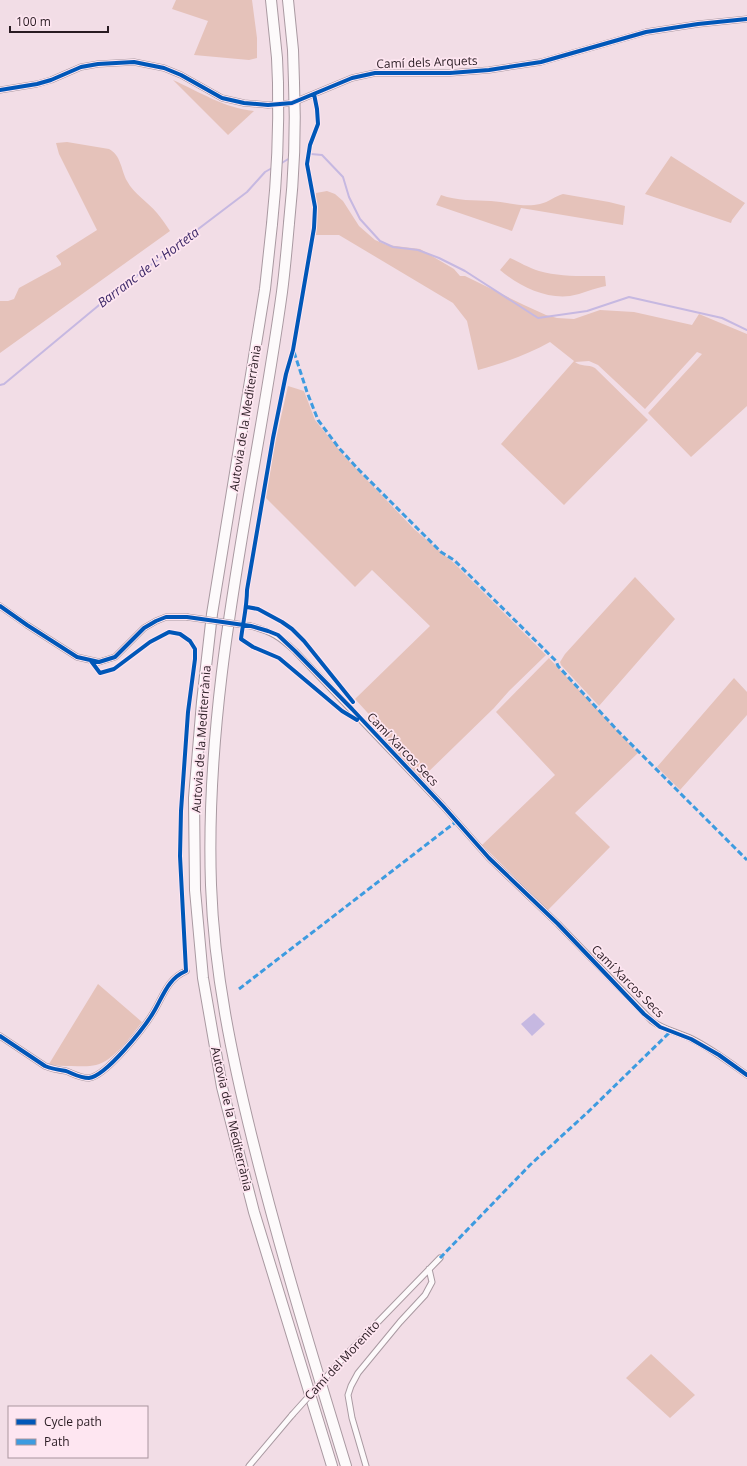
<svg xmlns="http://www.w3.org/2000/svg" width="747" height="1466" font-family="'Open Sans',sans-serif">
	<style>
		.green { fill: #e5c2ba }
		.water { fill: #c6b8e1 }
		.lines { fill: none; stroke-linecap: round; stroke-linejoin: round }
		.stream { stroke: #c6b8e1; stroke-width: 2 }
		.street-casing { stroke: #a999a1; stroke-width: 7 }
		.highway-casing { stroke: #a999a1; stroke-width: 12 }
		.street { stroke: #fdfafb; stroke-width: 5 }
		.highway { stroke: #fdfafb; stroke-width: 10 }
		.street-bridge-casing { stroke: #a999a1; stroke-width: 7; stroke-linecap: butt }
		.highway-bridge-casing { stroke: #a999a1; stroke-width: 12; stroke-linecap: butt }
		.street-bridge { stroke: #fdfafb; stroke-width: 5 }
		.highway-bridge { stroke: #fdfafb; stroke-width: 10 }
		.quiet { stroke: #3d9be0; stroke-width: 3; stroke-dasharray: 6 3; stroke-linecap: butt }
		.cycleway-casing { stroke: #fee6f1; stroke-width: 6 }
		.cycleway { stroke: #0057b8; stroke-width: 4 }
		.labels { text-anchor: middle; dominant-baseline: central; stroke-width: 3.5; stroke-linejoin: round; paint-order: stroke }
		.street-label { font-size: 12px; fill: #291b22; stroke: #fee6f1 }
		.water-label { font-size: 13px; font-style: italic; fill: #3b2767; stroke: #fee6f1 }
	</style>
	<rect width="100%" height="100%" fill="#f2dde6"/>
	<path class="green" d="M 176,0 L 252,0 L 257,38 L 257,58 L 249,60 L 194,55 L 208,21 L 172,9 Z
		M 173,80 C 200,92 224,108 254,111 L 228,135 Z
		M 67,142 L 109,149 C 121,155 121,170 127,181 C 134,194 148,202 157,213 C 162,219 166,225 170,231 L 0,353 L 0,301 L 8,301 L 14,299 L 19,288 L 61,265 L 61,263 L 56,256 L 97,230 L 59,154 L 56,143 Z
		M 671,156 L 745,203 L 732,220 L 731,223 L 645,194 Z
		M 327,191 L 335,194 L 343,201 L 359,226 L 375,240 L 387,245 L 420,249 L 454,269 L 460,276 L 465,276 L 524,305 L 546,315 L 557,318 L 574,319 L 600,310 L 634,312 L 692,325 L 699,314 L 747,334 L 747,406 L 691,457 L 648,413 L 702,354 L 697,352 L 645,409 L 598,365 L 589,361 L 575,362 C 581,367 588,364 595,368 L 648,420 L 564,505 L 501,444 L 574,361 L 550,342 C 527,355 503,363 478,370 L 467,321 L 453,303 L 339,235 L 315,235 L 316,210 L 316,193 Z
		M 563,194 L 609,202 L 625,206 L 623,225 L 521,208 L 512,231 L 436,205 L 441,195 C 457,201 474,200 491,201 C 507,202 524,208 540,204 C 549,202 555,196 563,194 Z
		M 510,258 C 519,262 529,268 539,271 C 560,277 583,276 605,276 L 606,286 C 594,288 582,294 570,296 C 545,299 519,286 500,270 Z
		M 288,386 L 304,391 L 315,420 L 345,457 L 414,529 L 429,542 L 454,563 L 546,655 L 509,691 L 494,708 L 421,779 L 373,727 L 377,723 L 355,699 L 430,626 L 372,570 L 355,587 L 266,498 L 273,452 Z
		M 635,577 L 675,619 L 599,706 L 561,665 L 560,662 L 565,654 Z
		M 549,658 L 638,753 L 575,813 L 610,847 L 548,910 L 482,845 L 555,775 L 496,712 Z
		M 734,678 L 747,692 L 747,715 L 680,790 L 657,767 Z
		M 98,984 L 142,1022 C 131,1036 114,1061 96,1065 C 88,1067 80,1066 71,1066 C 64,1066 56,1066 49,1064 Z
		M 651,1354 L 695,1395 L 670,1418 L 626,1378 Z"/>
	<path class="water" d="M 534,1013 L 545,1024 L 532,1036 L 521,1024 Z"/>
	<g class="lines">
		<path class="stream" d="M 311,154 L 322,155 L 343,177 L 349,197 L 360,219 L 380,241 L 393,247 L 418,250 L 439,258 L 465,271 L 538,318 L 587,311 L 629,297 L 722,318 L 747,330
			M 280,164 L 290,158
			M 0,385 L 4,384 L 110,296 L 247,192 L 265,172 L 272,168"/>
		<defs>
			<path id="street" d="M 0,90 L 37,84 L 51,80 L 81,67 L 98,64 L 134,62 L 164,68 L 181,75 L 222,98 L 244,103 L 268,105 L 292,103 L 352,78 L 375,73 L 450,73 L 489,70 L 541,62 L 646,32 L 698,24 L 747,19
				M 0,606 L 27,625 L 77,657 L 99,662 L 115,657 L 144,628 L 156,621 L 166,617 L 187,617
				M 251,626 C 272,632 279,636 295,651 L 443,806 L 489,858 L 558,924 L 652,1021 C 664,1030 678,1032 692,1039 C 712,1049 729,1062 747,1075
				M 0,1036 L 45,1066 C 52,1069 59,1070 66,1071 C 74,1074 80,1078 89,1078 C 106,1076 144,1028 153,1013 C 163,997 167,979 186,971
				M 345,1356 L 440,1258
				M 249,1466 L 292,1415
				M 366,1466 L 352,1418 L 348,1395 L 351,1386 L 358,1373 L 400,1322 L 425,1295 L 432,1282 L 429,1269"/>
			<path id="highway" d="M 271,0 L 277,58 L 278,83
				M 288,0 L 293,50 L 294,83
				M 289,223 C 287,246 285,269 282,292 C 255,489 204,685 211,885 C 214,972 232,1058 253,1142 C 280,1251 313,1358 346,1466
				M 272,224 L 265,289 L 212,614 L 202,702 L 194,798 L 195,890 L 203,978 L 222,1087 L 254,1212 L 332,1466"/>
		</defs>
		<use href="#street" class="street-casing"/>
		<use href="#highway" class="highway-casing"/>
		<use href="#street" class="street"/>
		<use href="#highway" class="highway"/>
		<defs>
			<path id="street-bridge" d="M 187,617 L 251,626
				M 292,1415 L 345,1356"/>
			<path id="highway-bridge" d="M 289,223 C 294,177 296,130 294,83
				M 272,224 C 277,177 279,130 278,83"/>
		</defs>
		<use href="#street-bridge" class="street-bridge-casing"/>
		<use href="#highway-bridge" class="highway-bridge-casing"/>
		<use href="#street-bridge" class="street-bridge"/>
		<use href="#highway-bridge" class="highway-bridge"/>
		<path class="quiet" d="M 294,352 L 307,392 L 318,420 L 339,448 L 359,470 L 441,552 L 454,560 L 556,661 L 558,666 L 618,731 L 747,860
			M 239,989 L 457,821
			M 440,1258 L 530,1165 L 588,1112 L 670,1032"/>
		<defs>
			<path id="cycleway" d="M 0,90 L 37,84 L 51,80 L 81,67 L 98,64 L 134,62 L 164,68 L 181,75 L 222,98 L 244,103 L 268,105 L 292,103 L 352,78 L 375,73 L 450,73 L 489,70 L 541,62 L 646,32 L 698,24 L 747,19
				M 314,94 L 317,109 L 318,124 L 310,145 L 307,164 L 315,207 L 314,228 L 293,350 L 286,374 L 273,438 L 247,590 C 247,607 243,622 241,639 L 253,647 L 279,658 L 342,711 L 357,720
				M 0,606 L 27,625 L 77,657 L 99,662 L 115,657 L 144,628 L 156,621 L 166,617 L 187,617 L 251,626 L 268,631 L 278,635 L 295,651 L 352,709 L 443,806 L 489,858 L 558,924 L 644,1014 L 660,1027 L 691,1039 L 719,1055 L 747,1075
				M 247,607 L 258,609 L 282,622 L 292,629 L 304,641 L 353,702
				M 0,1036 L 45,1066 C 52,1069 59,1070 66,1071 C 74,1074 80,1078 89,1078 C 106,1076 144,1028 153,1013 C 163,997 167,979 186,971 L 180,856 L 181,811 L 188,712 L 195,659 L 195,649 L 190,641 L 180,634 L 169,632 L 150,642 L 114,669 L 100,673 L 91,661"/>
		</defs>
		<use href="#cycleway" class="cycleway-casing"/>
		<use href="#cycleway" class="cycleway"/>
	</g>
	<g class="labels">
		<g class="street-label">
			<text transform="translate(427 62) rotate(-2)">Camí dels Arquets</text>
			<text transform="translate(245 418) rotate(-81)">Autovia de la Mediterrània</text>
			<text transform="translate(201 739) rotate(-86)">Autovia de la Mediterrània</text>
			<text transform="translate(403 749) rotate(46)">Camí Xarcos Secs</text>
			<text transform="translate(628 981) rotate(45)">Camí Xarcos Secs</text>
			<text transform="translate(232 1119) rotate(77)">Autovia de la Mediterrània</text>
			<text transform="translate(342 1360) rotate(-47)">Camí del Morenito</text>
		</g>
		<g class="water-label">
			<text transform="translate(148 267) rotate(-37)">Barranc de L' Horteta</text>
		</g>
	</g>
	<rect x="8" y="1406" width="140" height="52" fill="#fee6f1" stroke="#a9959e"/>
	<rect x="16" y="1419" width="20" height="6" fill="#0057b8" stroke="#a9959e"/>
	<text x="44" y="1426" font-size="12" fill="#291b22">Cycle path</text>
	<rect x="16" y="1439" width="20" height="6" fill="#3d9be0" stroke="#a9959e"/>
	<text x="44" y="1446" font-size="12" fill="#291b22">Path</text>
	<path d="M10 26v6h98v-6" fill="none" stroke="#291b22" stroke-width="2"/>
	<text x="16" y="26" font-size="12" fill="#291b22" stroke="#fee6f1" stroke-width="3" paint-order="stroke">100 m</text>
</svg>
